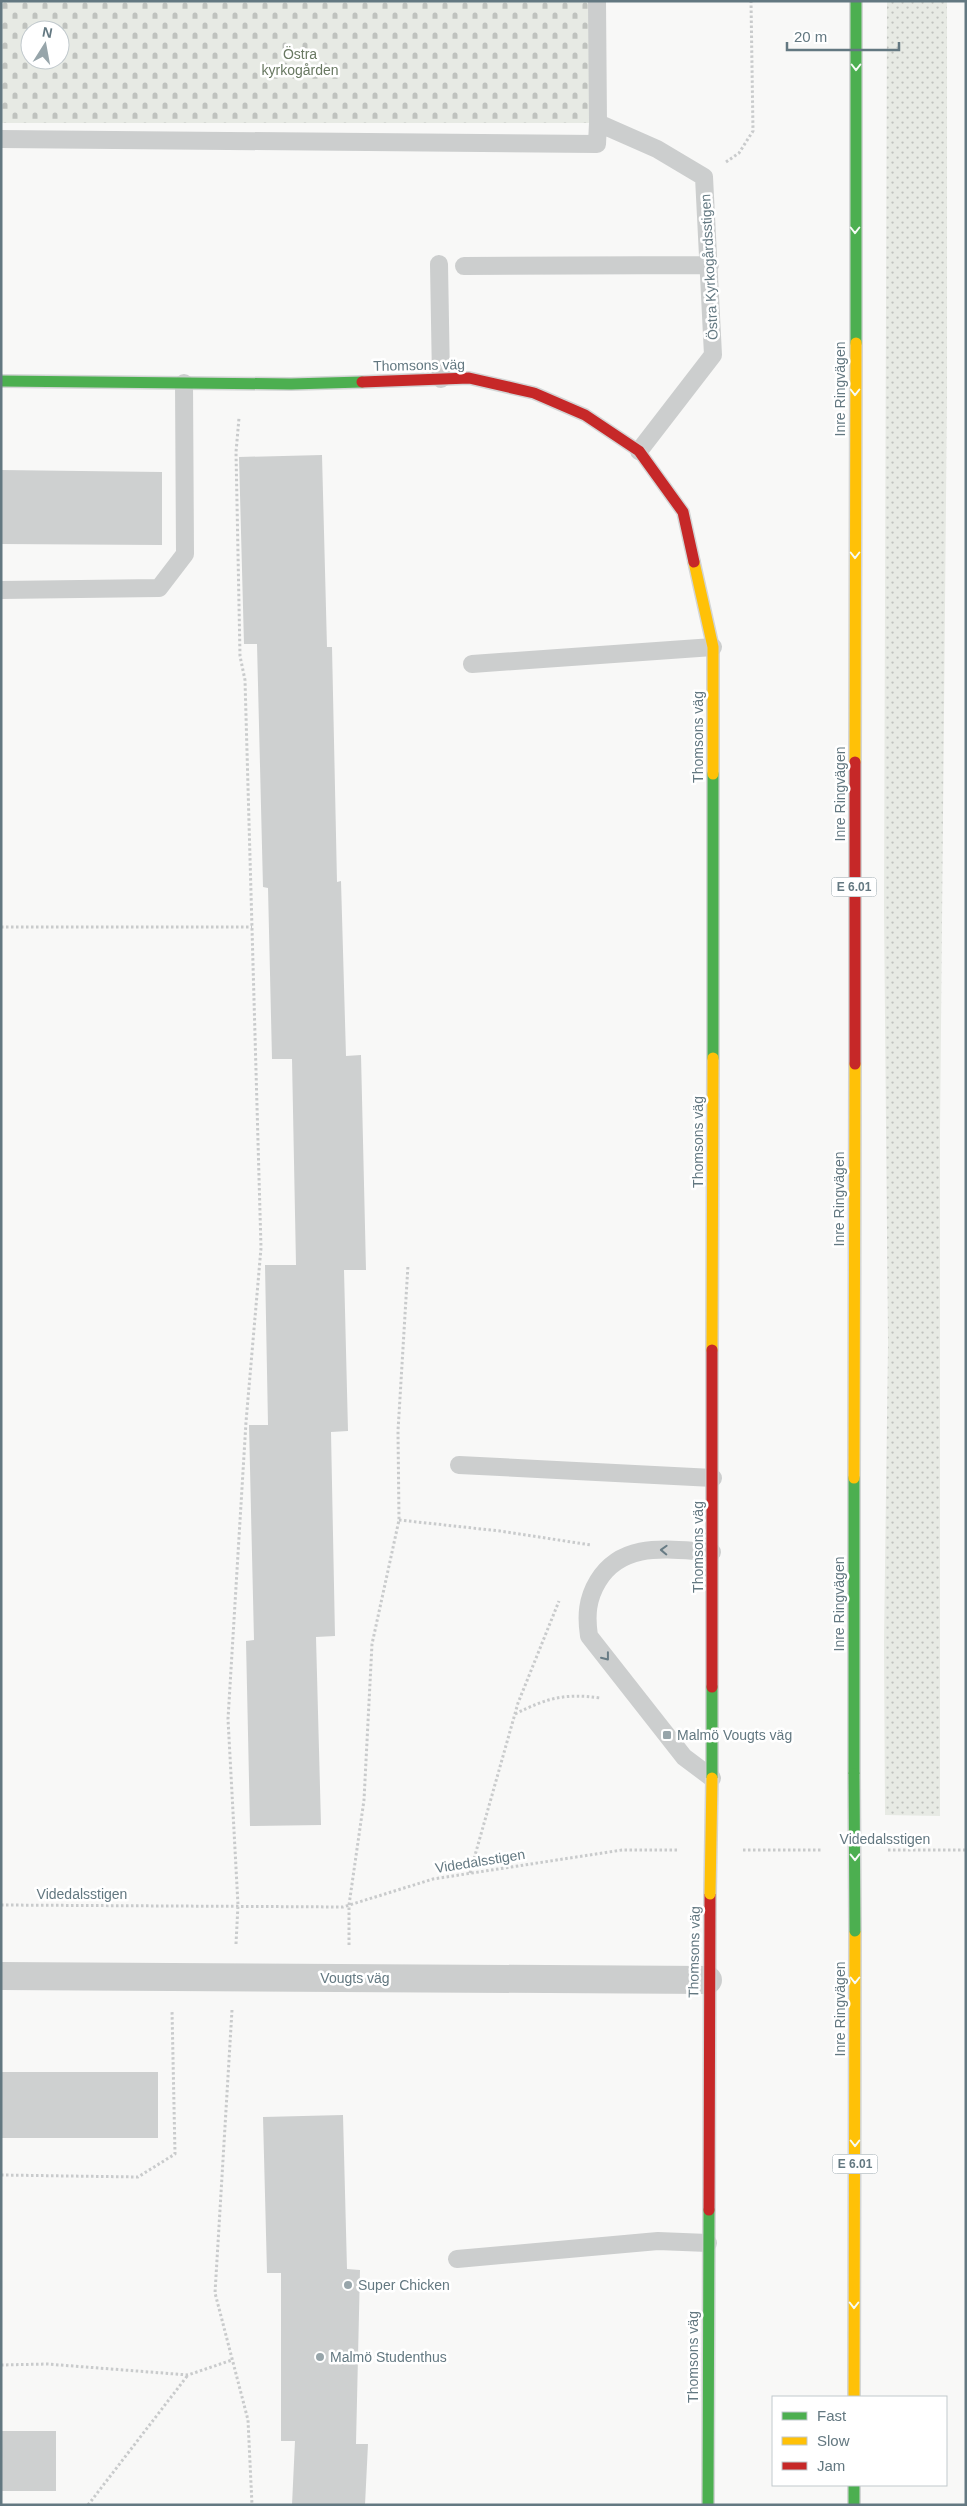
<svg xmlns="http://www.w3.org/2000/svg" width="967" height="2506" font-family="Helvetica,sans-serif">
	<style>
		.grass { fill: url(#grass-dots) }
		.cemetery { fill: url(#cemetery-stones); fill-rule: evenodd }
		.building { fill: #ced0d0 }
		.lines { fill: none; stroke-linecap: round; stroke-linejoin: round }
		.fast-casing { stroke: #d3d5d5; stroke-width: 14 }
		.slow-casing { stroke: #d3d5d5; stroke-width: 14 }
		.jam-casing { stroke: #d3d5d5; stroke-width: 14 }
		.path { stroke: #c9cbcc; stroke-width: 3; stroke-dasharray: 2.5 2.5; stroke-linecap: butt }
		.lane { stroke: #cccece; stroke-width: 18 }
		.street { stroke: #cccece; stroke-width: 28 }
		.fast { stroke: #4caf50; stroke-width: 11 }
		.slow { stroke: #ffc107; stroke-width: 11 }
		.jam { stroke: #c62828; stroke-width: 11 }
		.fast-bridge-casing { stroke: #d3d5d5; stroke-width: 14; stroke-linecap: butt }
		.slow-bridge-casing { stroke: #d3d5d5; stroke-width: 14; stroke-linecap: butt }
		.fast-bridge { stroke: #4caf50; stroke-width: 11 }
		.slow-bridge { stroke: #ffc107; stroke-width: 11 }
		.oneway { stroke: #f6fbf6 }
		.oneway2 { stroke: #687c85 }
		.poi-dot { fill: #97a5aa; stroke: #fff; stroke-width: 2 }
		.labels { text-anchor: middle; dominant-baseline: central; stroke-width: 5; stroke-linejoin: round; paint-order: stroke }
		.shield { fill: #fff; stroke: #92a0a7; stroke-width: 1 }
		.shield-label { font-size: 12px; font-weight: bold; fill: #637881 }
		.park-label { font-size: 14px; fill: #697962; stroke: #fff }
		.street-label { font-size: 14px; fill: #637881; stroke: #fff }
		.poi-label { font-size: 14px; fill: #637881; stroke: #fff; text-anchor: start }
	</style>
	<defs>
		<pattern id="grass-dots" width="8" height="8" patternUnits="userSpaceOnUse" patternTransform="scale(1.25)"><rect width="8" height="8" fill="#e7eae4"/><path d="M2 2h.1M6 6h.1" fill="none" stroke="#bfc2be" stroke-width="1.8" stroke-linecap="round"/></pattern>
		<pattern id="cemetery-stones" width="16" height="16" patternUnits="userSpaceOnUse" patternTransform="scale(1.25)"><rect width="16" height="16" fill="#e7eae4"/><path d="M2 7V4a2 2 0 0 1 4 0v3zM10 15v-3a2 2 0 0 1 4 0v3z" fill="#bfc2be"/></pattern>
	</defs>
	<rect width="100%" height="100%" fill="#f8f8f7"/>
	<path class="grass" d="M 887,1 L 947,1 L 947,396 L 940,1132 L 940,1816 L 885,1815 L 884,1643 L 888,1343 L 884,909 Z"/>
	<path class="cemetery" d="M 1,1 L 594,1 L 598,123 L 1,123 ZM 30,30 L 60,30 L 60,60 L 30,60 Z"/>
	<path class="building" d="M 322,455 L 327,647 L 332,647 L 337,882 L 341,881 L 346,1056 L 361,1055 L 366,1270 L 344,1270 L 348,1431 L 331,1432 L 335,1636 L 316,1637 L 321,1825 L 250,1826 L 246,1641 L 254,1640 L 249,1425 L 268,1425 L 265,1265 L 296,1265 L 292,1059 L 272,1059 L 268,888 L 263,887 L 257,644 L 244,644 L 239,457 Z
		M 1,470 L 162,472 L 162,545 L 1,544 Z
		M 1,2072 L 158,2072 L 158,2138 L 1,2138 Z
		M 343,2115 L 347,2269 L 360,2270 L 356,2444 L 368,2444 L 365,2505 L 292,2505 L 295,2441 L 281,2441 L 281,2273 L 267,2273 L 263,2117 Z
		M 1,2431 L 56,2431 L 56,2491 L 1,2491 Z"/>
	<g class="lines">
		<defs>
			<path id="fast" d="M 856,343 L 856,1
				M 1,381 L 291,384 L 362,382
				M 713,1058 L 713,774
				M 854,1774 L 854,1478
				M 712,1778 L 712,1687
				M 854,2485 L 854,2505
				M 708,2505 L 709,2210"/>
			<path id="slow" d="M 694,562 L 713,647 L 713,774
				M 855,762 L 856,343
				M 712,1350 L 713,1058
				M 854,1478 L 855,1064
				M 854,2397 L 855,1931"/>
			<path id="jam" d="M 362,382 L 469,378 L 534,393 L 585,415 L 639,451 L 683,512 L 694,562
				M 855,1064 L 855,762
				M 712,1687 L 712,1350
				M 709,2210 L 710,1894"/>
		</defs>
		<use href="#fast" class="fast-casing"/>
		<use href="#slow" class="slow-casing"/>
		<use href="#jam" class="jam-casing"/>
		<path class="path" d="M 726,162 L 739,153 L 753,131 L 751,1
			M 1,927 L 252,927
			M 399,1520 L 500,1531 L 591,1545
			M 515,1714 C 547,1698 565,1693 600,1698
			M 743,1850 L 822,1850
			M 888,1850 L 966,1850
			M 470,1873 L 518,1703 L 559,1601
			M 1,1905 L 343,1907 L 433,1879 L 622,1850 L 677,1850
			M 236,1944 L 238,1905 L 228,1719 L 246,1422 L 261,1248 L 245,680 L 240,656 L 236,452 L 239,418
			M 349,1945 L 349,1905 L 364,1800 L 372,1644 L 399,1520 L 398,1431 L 408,1265
			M 232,2010 L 215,2293 L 248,2420 L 252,2505
			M 1,2175 L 138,2177 L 175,2154 L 172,2010
			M 1,2365 L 47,2364 L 188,2375 L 232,2360
			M 88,2505 L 188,2375"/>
		<path class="lane" d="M 597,1 L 598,123 L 657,149 L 704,177 L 713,355 L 639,451
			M 1,139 L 597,144 L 598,123
			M 439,264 L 441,379
			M 464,266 L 710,265
			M 1,590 L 159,588 L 185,554 L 184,383
			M 472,664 L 713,647
			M 459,1465 L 713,1478
			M 712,1552 C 670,1550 623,1540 598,1581 C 587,1599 586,1616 589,1636 L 684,1757 L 712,1778
			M 457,2259 L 658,2241 L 708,2243"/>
		<path class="street" d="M 1,1976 L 708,1980"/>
		<use href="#fast" class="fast"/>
		<use href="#slow" class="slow"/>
		<use href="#jam" class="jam"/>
		<defs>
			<path id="fast-bridge" d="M 854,1774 L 855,1931"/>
			<path id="slow-bridge" d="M 710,1894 L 712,1778"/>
		</defs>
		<use href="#fast-bridge" class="fast-bridge-casing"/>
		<use href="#slow-bridge" class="slow-bridge-casing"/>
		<use href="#fast-bridge" class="fast-bridge"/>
		<use href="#slow-bridge" class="slow-bridge"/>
	</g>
	<defs><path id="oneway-chevron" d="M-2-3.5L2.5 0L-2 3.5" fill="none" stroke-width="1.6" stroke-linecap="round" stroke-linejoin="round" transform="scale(1.25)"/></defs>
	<g class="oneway">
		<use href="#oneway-chevron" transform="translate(856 67) rotate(90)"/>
		<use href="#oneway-chevron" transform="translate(855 230) rotate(90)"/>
		<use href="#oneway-chevron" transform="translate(855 392) rotate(90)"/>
		<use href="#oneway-chevron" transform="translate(855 555) rotate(90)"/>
		<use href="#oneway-chevron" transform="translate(855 1857) rotate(89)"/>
		<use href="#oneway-chevron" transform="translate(855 1980) rotate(90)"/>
		<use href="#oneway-chevron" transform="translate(855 2143) rotate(90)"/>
		<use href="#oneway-chevron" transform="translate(854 2305) rotate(90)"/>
	</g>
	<g class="oneway2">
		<use href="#oneway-chevron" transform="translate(664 1550) rotate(-178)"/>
		<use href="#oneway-chevron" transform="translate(606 1657) rotate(52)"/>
	</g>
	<g class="poi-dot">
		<rect x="662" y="1730" width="10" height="10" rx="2.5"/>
		<circle cx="348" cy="2285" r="5"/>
		<circle cx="320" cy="2357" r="5"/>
	</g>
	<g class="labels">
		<g class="shield">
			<rect x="831.5" y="877.5" width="45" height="19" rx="4"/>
			<rect x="832.5" y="2154.5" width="45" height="19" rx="4"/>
		</g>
		<g class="shield-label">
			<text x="854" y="887">E 6.01</text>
			<text x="855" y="2164">E 6.01</text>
		</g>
		<g class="park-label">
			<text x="300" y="54">Östra<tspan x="300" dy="16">kyrkogården</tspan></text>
		</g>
		<g class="street-label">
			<text transform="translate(709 267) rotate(-93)">Östra Kyrkogårdsstigen</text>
			<text transform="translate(419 365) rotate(-1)">Thomsons väg</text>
			<text transform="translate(840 389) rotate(-90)">Inre Ringvägen</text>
			<text transform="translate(698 737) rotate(-90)">Thomsons väg</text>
			<text transform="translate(840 794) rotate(-90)">Inre Ringvägen</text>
			<text transform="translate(698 1142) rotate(-90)">Thomsons väg</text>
			<text transform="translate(839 1199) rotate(-90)">Inre Ringvägen</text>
			<text transform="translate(698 1547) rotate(-90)">Thomsons väg</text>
			<text transform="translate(839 1604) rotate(-90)">Inre Ringvägen</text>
			<text x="885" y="1839">Videdalsstigen</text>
			<text transform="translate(480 1861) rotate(-9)">Videdalsstigen</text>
			<text x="82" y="1894">Videdalsstigen</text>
			<text transform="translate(694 1952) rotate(-89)">Thomsons väg</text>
			<text x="355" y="1978">Vougts väg</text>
			<text transform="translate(840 2009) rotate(-90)">Inre Ringvägen</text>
			<text transform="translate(693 2357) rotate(-90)">Thomsons väg</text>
		</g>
		<g class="poi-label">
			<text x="677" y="1735">Malmö Vougts väg</text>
			<text x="358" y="2285">Super Chicken</text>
			<text x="330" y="2357">Malmö Studenthus</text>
		</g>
	</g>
	<rect width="967" height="2506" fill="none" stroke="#637881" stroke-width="5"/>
	<rect x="772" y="2396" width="175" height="90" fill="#ffffff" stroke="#c1c9cd"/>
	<rect x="782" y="2412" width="25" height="8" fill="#4caf50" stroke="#c1c9cd"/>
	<text x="817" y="2421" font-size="15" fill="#637881">Fast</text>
	<rect x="782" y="2437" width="25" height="8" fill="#ffc107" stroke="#c1c9cd"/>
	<text x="817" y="2446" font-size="15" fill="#637881">Slow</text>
	<rect x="782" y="2462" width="25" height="8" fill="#c62828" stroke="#c1c9cd"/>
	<text x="817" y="2471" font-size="15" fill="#637881">Jam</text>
	<g transform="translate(45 45) rotate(11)"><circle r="24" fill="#ffffff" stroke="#c1c9cd"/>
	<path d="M0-4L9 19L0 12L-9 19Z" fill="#97a5aa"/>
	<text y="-8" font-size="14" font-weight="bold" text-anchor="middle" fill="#637881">N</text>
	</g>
	<path d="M787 42v8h112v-8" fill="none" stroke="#637881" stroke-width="2.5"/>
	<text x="794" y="42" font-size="15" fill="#637881" stroke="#ffffff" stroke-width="4" paint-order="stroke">20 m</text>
</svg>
